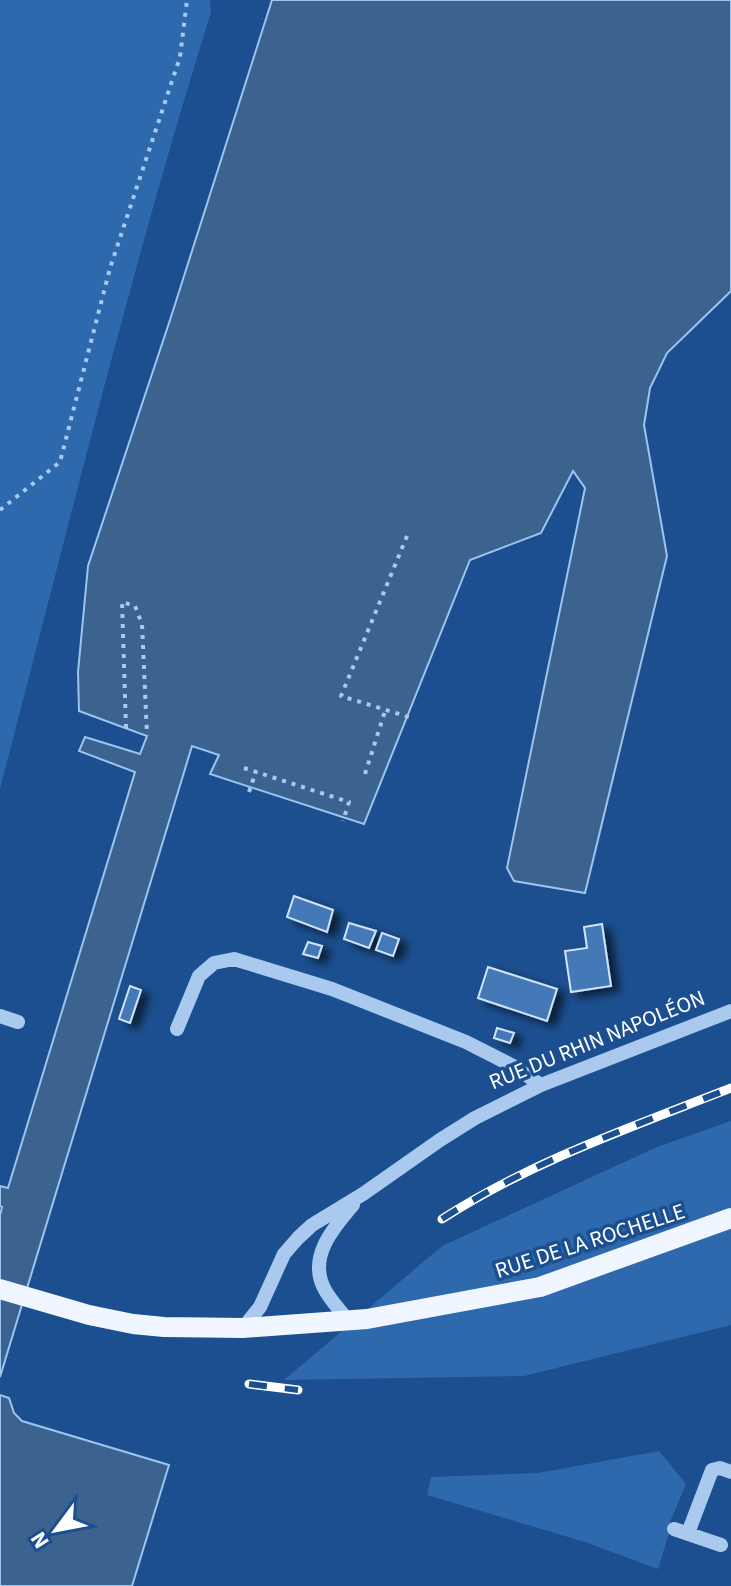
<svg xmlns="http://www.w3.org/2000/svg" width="731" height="1586" font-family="'Source Sans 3',sans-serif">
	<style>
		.green { fill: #2e69ad }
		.water { fill: #3c6290; stroke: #9cc4f0; stroke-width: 2 }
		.building { fill: #4478b7; stroke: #cfe3fa; stroke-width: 2; filter: url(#shadow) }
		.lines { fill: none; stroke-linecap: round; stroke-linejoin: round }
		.path { stroke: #a9c9ee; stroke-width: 4; stroke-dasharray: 4 6; stroke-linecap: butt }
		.minor { stroke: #a9c9ee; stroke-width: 14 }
		.major { stroke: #f0f6ff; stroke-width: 20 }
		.rail-casing { stroke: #fff; stroke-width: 9 }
		.rail { stroke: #1b4f8f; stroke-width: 6; stroke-dasharray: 18; stroke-linecap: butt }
		.labels { text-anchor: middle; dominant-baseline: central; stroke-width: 7; stroke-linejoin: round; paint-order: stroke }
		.street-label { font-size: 22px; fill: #fff; stroke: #1b4f8f }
	</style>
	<defs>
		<filter id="shadow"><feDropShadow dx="8" dy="5" stdDeviation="4" flood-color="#0009"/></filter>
	</defs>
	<rect width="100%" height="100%" fill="#1b4f8f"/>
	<path class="green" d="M 0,0 L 210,0 L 211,12 C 131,268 68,529 0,789 Z
		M 731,1121 L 731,1325 L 524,1376 L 284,1380 L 442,1246 L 657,1147 Z
		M 659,1451 L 686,1484 L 668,1527 L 669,1533 L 658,1569 L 585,1542 L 427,1495 L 431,1477 L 538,1473 Z"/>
	<path class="water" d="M 272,0 L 731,0 L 731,291 L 667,353 L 650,388 L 644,425 L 667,556 L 585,893 L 514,881 L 507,868 L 585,488 L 573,471 L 541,533 L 470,560 L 364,824 L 210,774 L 219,755 L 192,746 L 0,1377 L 0,1215 L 2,1207 L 0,1206 L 0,1186 L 8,1188 L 135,772 L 79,751 L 85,737 L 140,754 L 147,736 L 79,711 L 78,672 L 88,566 L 170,320 Z
		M 0,1395 L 9,1398 L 14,1413 L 22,1421 L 169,1465 L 132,1586 L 0,1586 Z"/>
	<path class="building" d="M 294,896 L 333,910 L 327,932 L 287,917 Z
		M 349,923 L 376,931 L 369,948 L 344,939 Z
		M 602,924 L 611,986 L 571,992 L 565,951 L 587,948 L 584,927 Z
		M 382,933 L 399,939 L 393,956 L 376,950 Z
		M 308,942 L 322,946 L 318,958 L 303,954 Z
		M 488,967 L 557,989 L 547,1021 L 478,998 Z
		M 130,986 L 141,990 L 130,1023 L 119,1019 Z
		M 497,1028 L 514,1033 L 510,1043 L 494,1038 Z"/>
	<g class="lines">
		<path class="path" d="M 0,510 L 60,462 L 110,268 L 180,57 L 187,0
			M 407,536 L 341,696 L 412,718
			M 126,728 L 122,602 L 135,606 L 142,624 L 147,735
			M 244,768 L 349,802 L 343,821
			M 365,774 L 385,711
			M 249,792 L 256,771"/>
		<path class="minor" d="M 0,1016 L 18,1022
			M 177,1029 L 199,976 L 214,963 L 234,959 L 332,989 L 466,1042 L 513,1066 L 541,1085
			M 348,1321 C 341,1311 331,1301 325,1290 C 307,1258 333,1228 353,1205
			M 243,1328 L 260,1307 L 284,1254 L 298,1238 L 312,1225 L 363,1194 L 440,1140 L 475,1118 L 541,1085 L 731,1011
			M 674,1529 L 721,1545
			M 688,1533 L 712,1470 L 720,1468 L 731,1472"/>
		<path class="major" d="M 0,1289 L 89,1315 L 133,1324 L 164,1327 L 243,1328 L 367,1319 L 540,1287 L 731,1218"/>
		<defs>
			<path id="rail" d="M 442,1219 C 532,1161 632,1127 731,1088
				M 249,1384 L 298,1390"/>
		</defs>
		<use href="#rail" class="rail-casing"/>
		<use href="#rail" class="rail"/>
	</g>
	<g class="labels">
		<g class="street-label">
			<text transform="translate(597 1040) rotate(-22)">RUE DU RHIN NAPOLÉON</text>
			<text transform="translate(590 1241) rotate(-18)">RUE DE LA ROCHELLE</text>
		</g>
	</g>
	<g transform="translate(56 1530) rotate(238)" stroke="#1b4f8f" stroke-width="6" paint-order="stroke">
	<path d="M0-6L14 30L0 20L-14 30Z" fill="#ffffff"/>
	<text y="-12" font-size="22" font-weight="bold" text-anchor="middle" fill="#ffffff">N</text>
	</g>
</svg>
